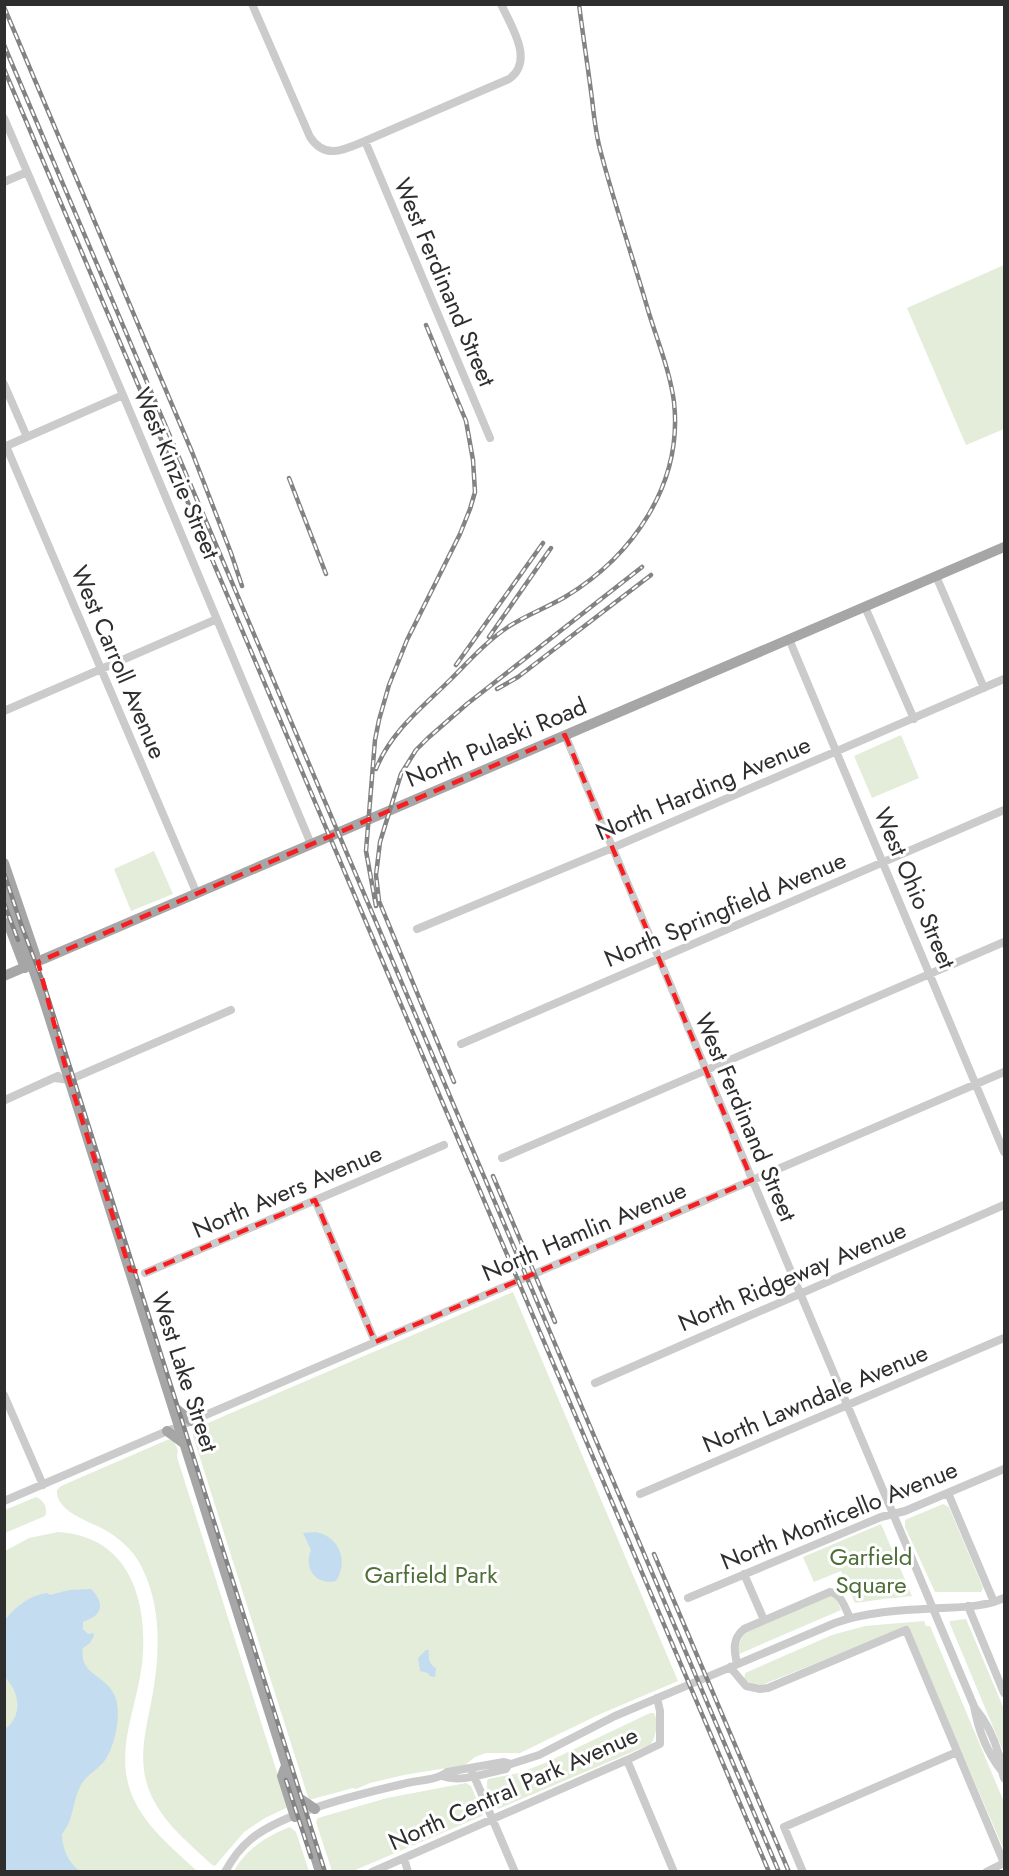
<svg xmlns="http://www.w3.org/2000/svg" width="1009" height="1876" font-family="Jost,sans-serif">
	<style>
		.green { fill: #e3edda }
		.water { fill: #c4dcef }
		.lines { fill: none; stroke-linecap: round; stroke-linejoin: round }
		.minor { stroke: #cbcbcb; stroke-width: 8 }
		.major { stroke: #a6a6a6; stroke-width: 10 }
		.rail-casing { stroke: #838383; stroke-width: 4.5 }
		.rail { stroke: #fff; stroke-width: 2; stroke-dasharray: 7; stroke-linecap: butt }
		.marked { fill: none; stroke: #f71e22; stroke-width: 4.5; stroke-dasharray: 12 8; stroke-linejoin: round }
		.labels { text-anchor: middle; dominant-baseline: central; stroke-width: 6; stroke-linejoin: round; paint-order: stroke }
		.street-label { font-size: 24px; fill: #2e2e2e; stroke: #fff }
		.park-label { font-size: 24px; fill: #4d6e37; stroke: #fff }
	</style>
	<rect width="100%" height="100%" fill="#fff"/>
	<path class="green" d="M 1004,265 L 1004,429 L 966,445 L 907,308 Z
		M 901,735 L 919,778 L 872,798 L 854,756 Z
		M 154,851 L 173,894 L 131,911 L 114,869 Z
		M 513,1292 L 678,1681 L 598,1715 L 520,1753 L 486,1753 L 475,1757 L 465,1765 L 404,1775 L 370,1783 L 356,1789 L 353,1788 L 309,1800 L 193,1436 L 194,1429 Z
		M 167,1440 L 173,1440 L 178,1450 L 177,1457 L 288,1807 L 265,1818 L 244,1832 L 215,1866 L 212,1865 C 191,1845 168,1827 154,1801 C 133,1762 148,1726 154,1686 C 160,1647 160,1605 143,1570 C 137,1555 124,1542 110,1533 C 94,1522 55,1513 57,1490 L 61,1486 Z
		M 36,1497 C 44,1500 48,1508 45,1516 L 5,1533 L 5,1510 Z
		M 943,1504 L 949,1507 L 983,1588 L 981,1592 L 935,1592 L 905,1527 L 905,1520 Z
		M 881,1524 L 912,1596 L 884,1599 L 855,1603 L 841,1571 L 814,1582 L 803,1557 Z
		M 58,1532 C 130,1536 149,1602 142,1664 C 138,1700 121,1736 126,1773 C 132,1816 167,1843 197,1871 L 5,1872 L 5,1551 L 29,1538 Z
		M 830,1595 L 836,1597 L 841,1610 L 739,1654 L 737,1648 L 745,1632 Z
		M 966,1619 L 1004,1709 L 1004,1753 L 950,1624 L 950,1621 Z
		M 924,1621 L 926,1626 L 930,1626 L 1004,1802 L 1004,1850 L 908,1628 L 903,1628 L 762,1685 L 744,1681 L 745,1673 L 832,1635 L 865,1626 Z
		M 650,1713 L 654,1713 C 659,1721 656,1736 651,1744 L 498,1809 C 492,1804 484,1787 488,1779 L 519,1773 L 545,1763 Z
		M 466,1783 L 471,1786 L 483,1814 L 482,1816 L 353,1871 L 332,1871 L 316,1822 L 318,1818 L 387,1798 Z
		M 290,1827 L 296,1832 L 309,1871 L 234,1871 C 246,1849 267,1836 290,1827 Z"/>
	<path class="water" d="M 315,1532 C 339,1536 349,1560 336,1581 C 316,1586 303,1568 311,1550 L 303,1533 Z
		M 91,1589 C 97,1594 105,1607 96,1615 C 93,1618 87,1620 83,1622 L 83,1629 L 88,1634 L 93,1633 L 94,1636 L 90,1643 L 83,1648 C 79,1675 104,1674 114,1694 C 123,1711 115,1750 102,1764 C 94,1772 85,1776 80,1787 C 72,1803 74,1820 62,1834 C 62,1848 68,1863 80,1871 L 5,1871 L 5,1729 C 18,1719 21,1704 13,1688 C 10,1683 5,1678 4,1672 C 3,1655 4,1637 5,1620 C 15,1607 30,1595 47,1593 L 50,1595 L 69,1590 Z
		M 426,1650 L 429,1650 C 428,1657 429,1665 436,1668 L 435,1677 L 430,1676 L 428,1673 L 420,1671 L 418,1658 Z"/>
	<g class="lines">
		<path class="minor" d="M 252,4 L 310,137 C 325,160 344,150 365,141 L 509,79 C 535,61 511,26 501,4
			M 4,118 L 123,395 L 311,844
			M 365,141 L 490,438
			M 4,182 L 27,172
			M 4,384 L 27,437
			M 6,446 L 197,894
			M 4,447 L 123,395
			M 936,576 L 984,688
			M 865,607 L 914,719
			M 789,639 L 1004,1152
			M 4,711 L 217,619
			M 565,735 L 974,1706 C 978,1729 987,1752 1001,1770
			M 417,929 L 612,848 L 1004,679
			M 461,1044 L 1004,810
			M 55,1078 L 69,1080 L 231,1010
			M 5,1100 L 58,1076
			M 502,1158 L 1004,942
			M 315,1200 L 375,1342
			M 145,1273 L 444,1145
			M 595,1383 L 1004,1205
			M 4,1395 L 43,1485
			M 187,1423 L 1004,1072
			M 948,1493 L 994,1602
			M 640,1494 L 1004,1338
			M 4,1501 L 172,1429
			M 744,1574 L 764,1620
			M 688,1598 L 881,1517 L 905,1511 L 1004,1469
			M 968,1606 L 1004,1693
			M 737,1664 C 734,1650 732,1639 744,1629 L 830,1592 C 841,1593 845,1608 850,1618
			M 730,1667 L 746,1686 L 760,1689 L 768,1688 L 906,1630 L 1004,1863
			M 975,1708 C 986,1721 994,1738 999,1755 C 1001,1763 1001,1770 1004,1778
			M 627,1760 L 674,1872
			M 471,1769 L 515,1872
			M 442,1776 C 461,1783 486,1773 506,1769 L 509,1764
			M 404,1858 L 408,1872
			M 225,1872 C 232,1859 240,1848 251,1839 C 284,1812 360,1794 403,1784 C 417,1780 436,1781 447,1772 L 504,1762 L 511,1764 L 539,1755 L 615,1716 L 835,1623 C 869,1611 905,1610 941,1608 C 963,1607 984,1607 1004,1598
			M 372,1872 L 627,1760 L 660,1744 L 660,1711 L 657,1698
			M 803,1872 L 784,1827 L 957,1752
			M 986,1872 L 1004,1863"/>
		<path class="major" d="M 4,863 L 35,954
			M 4,888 C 18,929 34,969 47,1010 C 139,1297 231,1584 320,1872
			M 8,923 L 25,968
			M 4,976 L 1004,547
			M 174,1407 L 191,1421
			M 167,1431 L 186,1445
			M 285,1768 L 282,1776 L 295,1817
			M 296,1796 L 315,1809"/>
		<defs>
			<path id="rail" d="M 4,7 L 192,452 L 231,553 L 242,586
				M 4,45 L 779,1872
				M 4,69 L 769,1872
				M 289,478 L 326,574
				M 489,637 L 551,548
				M 456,665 L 543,543
				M 497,689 L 518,677 L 651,575
				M 376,769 C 391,731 423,707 451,679 C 469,661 487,641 508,627 C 526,615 546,608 565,597 C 633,556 683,484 674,402 C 670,371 657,340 648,310 C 633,258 615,206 601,153 C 596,136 594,117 592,99 C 588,68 583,36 579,4
				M 4,873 L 22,927 L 43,982 L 325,1872
				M 4,903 L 18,940
				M 376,906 L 366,851 L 375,740 L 379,720 L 389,685 L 407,640 L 460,534 L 470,509 L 475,492 L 473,460 L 466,421 L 426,325
				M 454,1082 L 379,901 L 376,875 L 380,842 L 401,774 L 416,750 L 428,738 L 467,704 L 642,567
				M 493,1176 L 555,1322
				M 654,1554 L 789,1872
				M 286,1780 L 311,1857"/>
		</defs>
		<use href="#rail" class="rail-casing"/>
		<use href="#rail" class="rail"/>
	</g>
	<path class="marked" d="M 565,735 L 752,1180 L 375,1342 L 315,1200 L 145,1273 L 130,1270 L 67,1073 L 38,962 Z"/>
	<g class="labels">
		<g class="street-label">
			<text transform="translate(445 282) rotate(67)">West Ferdinand Street</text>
			<text transform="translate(177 473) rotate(67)">West Kinzie Street</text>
			<text transform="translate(119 662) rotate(67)">West Carroll Avenue</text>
			<text transform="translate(496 742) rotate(-23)">North Pulaski Road</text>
			<text transform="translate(703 788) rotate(-23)">North Harding Avenue</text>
			<text transform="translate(915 888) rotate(67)">West Ohio Street</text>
			<text transform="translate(725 909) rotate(-23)">North Springfield Avenue</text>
			<text transform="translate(746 1117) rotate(67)">West Ferdinand Street</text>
			<text transform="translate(287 1191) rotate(-23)">North Avers Avenue</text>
			<text transform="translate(584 1231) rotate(-23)">North Hamlin Avenue</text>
			<text transform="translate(792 1276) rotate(-23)">North Ridgeway Avenue</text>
			<text transform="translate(185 1372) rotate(72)">West Lake Street</text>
			<text transform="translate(815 1398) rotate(-23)">North Lawndale Avenue</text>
			<text transform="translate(839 1515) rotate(-22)">North Monticello Avenue</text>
			<text transform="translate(513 1788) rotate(-24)">North Central Park Avenue</text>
		</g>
		<g class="park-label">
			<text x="871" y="1556">Garfield<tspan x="871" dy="28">Square</tspan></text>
			<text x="431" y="1574">Garfield Park</text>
		</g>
	</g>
	<rect width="1009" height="1876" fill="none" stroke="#2e2e2e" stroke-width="12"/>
</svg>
